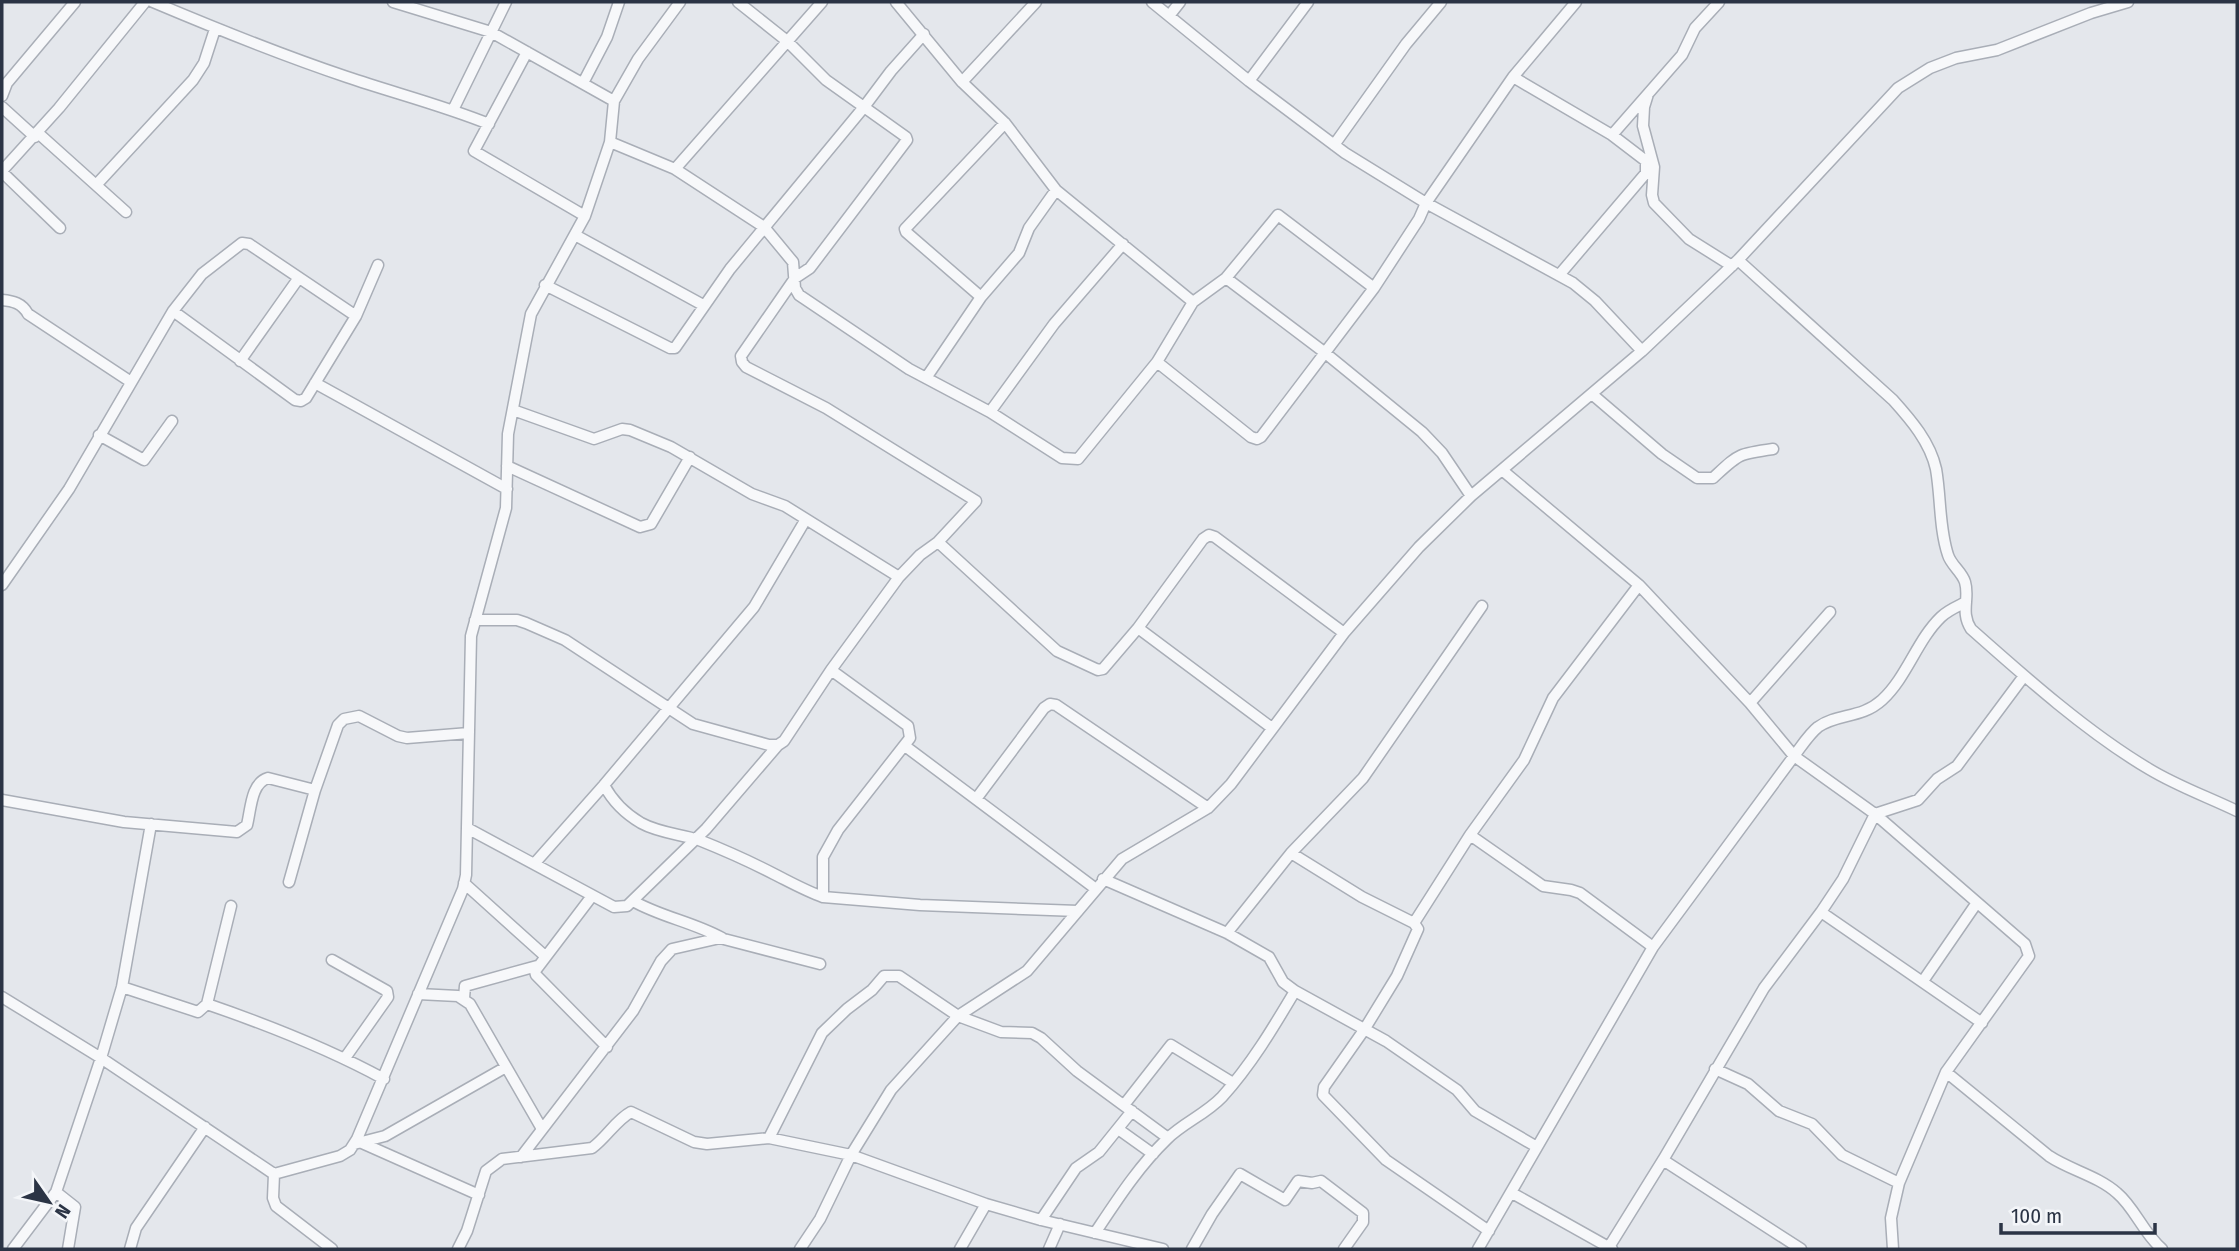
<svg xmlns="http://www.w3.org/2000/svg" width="2239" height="1251" font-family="'Fira Sans Condensed',sans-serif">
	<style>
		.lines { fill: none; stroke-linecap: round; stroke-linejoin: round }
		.minor-casing { stroke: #a9aeb7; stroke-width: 13 }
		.minor { stroke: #f7f8fa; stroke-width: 10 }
	</style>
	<rect width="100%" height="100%" fill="#e4e7ec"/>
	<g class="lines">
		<defs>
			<path id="minor" d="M 153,2 C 217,29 281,55 347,77 C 394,93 442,105 489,124
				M 393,2 L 491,32 L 614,101
				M 896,2 L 962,82 L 1005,123 L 1056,190 L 1193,302
				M 1152,2 L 1249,81 L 1345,153 L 1426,203 L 1573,283 L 1595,301 L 1642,351
				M 1169,16 L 1180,2
				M 527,52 L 474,151 L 585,216
				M 1513,77 L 1612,135 L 1646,161 L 1646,173 L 1560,274
				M 1249,81 L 1308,2
				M 962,82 L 1036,2
				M 583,83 L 607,37 L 619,2
				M 1648,94 L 1644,107 L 1643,126 L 1654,167 L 1652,195 L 1654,203 L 1689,239 L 1732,266
				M 2,96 L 7,83 L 75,2
				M 2,107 L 35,137
				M 453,110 L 506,2
				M 38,133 L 126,212
				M 1612,135 L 1682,55 L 1695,28 L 1719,2
				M 610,142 L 675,169 L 764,227 L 793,262 L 795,288 L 799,295 L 909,369 L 990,412 L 1062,458 L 1078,459 L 1157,362 L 1193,302 L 1226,278 L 1278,215 L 1374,288
				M 1334,145 L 1406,44 L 1441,2
				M 675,169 L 822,2
				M 2,171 L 59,108 L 145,2
				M 2,172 L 60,228
				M 97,184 L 193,80 L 204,63 L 215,29
				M 575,235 L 703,305
				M 1738,260 L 1893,400 C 1911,420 1930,442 1936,469 C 1941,497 1939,528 1948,555 C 1951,565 1962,572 1965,582 C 1970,598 1960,612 1971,629 C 2025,677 2088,733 2149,769 C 2177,786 2208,797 2237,811
				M 1226,278 L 1324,352 L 1422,432 L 1442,453 L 1471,496
				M 545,285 L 670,348 L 675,348 L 730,269 L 864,107 L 891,71 L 924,34
				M 981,297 L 906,232 L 905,229 L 1005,123
				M 2,300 C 13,301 22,303 28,314 L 131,382
				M 173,311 L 295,400 L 301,401 L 306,398 L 356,316 L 378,265
				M 240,361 L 298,279
				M 1157,362 L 1251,437 L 1257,439 L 1261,437 L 1374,288 L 1419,219 L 1426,203 L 1513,77 L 1576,2
				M 926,378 L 981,297 L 1019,253 L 1029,228 L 1056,190
				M 315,383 L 507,489
				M 1593,395 L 1662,454 L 1697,478 L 1713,478 C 1739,454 1737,454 1773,449
				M 513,410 L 594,439 L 622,429 L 630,430 L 671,447 L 752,494 L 785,506 L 899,577
				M 990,412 L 1054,324 L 1123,244
				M 99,435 L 144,460 L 172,421
				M 507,466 L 640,527 L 651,524 L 690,457
				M 1502,470 L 1639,585 L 1750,703 L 1794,756 L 1875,814 L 2025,944 L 2029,956 L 1946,1072 L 1899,1183 L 1891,1218 L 1893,1249
				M 938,542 L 1057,651 L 1098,670 L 1103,669 L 1138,628 L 1203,539 L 1209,535 L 1215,537 L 1344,633
				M 2,585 L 69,489 L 173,311 L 202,274 L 242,243 L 249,244 L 356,316
				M 475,620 L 517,620 L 526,623 L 565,640 L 693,724 L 769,745 L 778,745
				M 1138,628 L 1272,728
				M 1750,703 L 1830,612
				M 905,746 L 1096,889
				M 604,785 C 613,802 624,813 641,823 C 659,833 680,834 699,840 C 724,850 749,861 774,874 C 790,882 806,891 823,897 L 920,905 L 1078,911
				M 976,799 L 1044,708 L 1050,704 L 1056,705 L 1208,808
				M 2,800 L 124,822 L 237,832 L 247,825 C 251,809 251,783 268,778 L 315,790
				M 467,828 L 614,907 L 627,906 L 706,829 L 778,745 L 784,741 L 831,670 L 899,577 L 920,555 L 938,542 L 976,501 L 826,408 L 746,367 L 742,362 L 741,356 L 795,278 L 810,268 L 907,140 L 906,137 L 826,80 L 787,41 L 738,2
				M 1470,835 L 1543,886 L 1571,890 L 1580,893 L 1653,947
				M 1291,853 L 1362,897 L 1414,923 L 1418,929 L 1397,976 L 1364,1030 L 1324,1087 L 1323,1095 L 1386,1160 L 1489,1231
				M 534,864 L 604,785 L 754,607 L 806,519
				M 1103,879 L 1227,933 L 1269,957 L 1283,982 L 1295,991 L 1386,1041 L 1457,1090 L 1475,1111 L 1537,1147
				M 289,882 L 315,790 L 338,725 L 344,719 L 359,716 L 398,736 L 407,738 L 469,733
				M 464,883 L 545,956
				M 592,896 L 535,971 L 536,975 L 607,1047
				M 823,897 L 823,857 L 838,830 L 910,738 L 908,726 L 831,670
				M 633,901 C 661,917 693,922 722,938
				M 1821,912 L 1982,1023
				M 1414,923 L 1470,835 L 1524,760 L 1553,698 L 1639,585
				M 1227,933 L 1291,853 L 1363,778 L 1482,606
				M 332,960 L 387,991 L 388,997 L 345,1058
				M 1923,981 L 1976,904
				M 122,987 L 198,1012 L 207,1004 L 231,906
				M 418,994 L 458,996 L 470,1004 L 542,1129
				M 2,997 L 101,1058 L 274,1174
				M 464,998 L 465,986 L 537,966
				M 207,1004 C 268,1025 327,1048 384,1079
				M 1715,1069 L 1748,1084 L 1779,1111 L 1812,1124 L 1842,1155 L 1899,1183
				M 1946,1072 L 2049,1156 C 2070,1170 2098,1176 2117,1193 C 2135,1208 2143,1233 2162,1249
				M 1124,1105 L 1171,1045 L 1233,1083
				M 1118,1129 L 1153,1154
				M 769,1138 L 822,1033 L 847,1009 L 872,990 L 884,976 L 899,976 L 958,1016 L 1001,1032 L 1032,1033 L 1041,1038 L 1077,1071 L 1168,1138
				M 362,1143 L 479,1195
				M 354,1144 L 385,1136 L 506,1067
				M 521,1157 L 633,1011 L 661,961 L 672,949 L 720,938 L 820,964
				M 1663,1160 L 1801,1249
				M 274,1174 L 340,1156 L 350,1150 L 357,1139 L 463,889 L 466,875 L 471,636 L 506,508 L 508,434 L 531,314 L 585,216 L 610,142 L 614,101 L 638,59 L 680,2
				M 274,1174 L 273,1198 L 276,1206 L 332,1249
				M 56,1192 L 75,1207 L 68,1249
				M 1512,1193 L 1612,1249
				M 1041,1220 L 1076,1168 L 1099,1152 L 1132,1111
				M 1095,1233 C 1117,1200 1138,1167 1167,1139 C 1183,1123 1206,1114 1222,1097 C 1251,1065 1273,1028 1295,991
				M 1609,1247 L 1663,1160 L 1764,988 L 1821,912 L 1843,879 L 1875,814 L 1918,800 L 1937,779 L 1957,766 L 2024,676
				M 13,1249 L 56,1192 L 101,1058 L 122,987 L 151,824
				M 130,1249 L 136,1228 L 205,1127
				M 458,1249 L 467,1231 L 486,1171 L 502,1159 L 592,1148 C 606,1138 616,1120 631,1112 L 694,1142 L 707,1144 L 769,1138 L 851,1155 L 986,1204 L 1041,1220 L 1163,1249
				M 800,1249 L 820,1219 L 851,1155 L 891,1090 L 958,1016 L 1027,971 L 1122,859 L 1208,808 L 1231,784 L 1344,633 L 1419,547 L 1471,496 L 1642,351 L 1738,260 L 1898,88 L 1930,68 L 1956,58 L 1997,50 L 2091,13 L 2128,2
				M 960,1249 L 986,1204
				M 1049,1249 L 1060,1224
				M 1192,1249 L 1212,1214 L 1240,1174 L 1285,1200 L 1298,1181 L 1312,1183 L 1321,1181 L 1363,1213 L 1363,1222 L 1344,1249
				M 1478,1249 L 1653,947 L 1794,756 C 1801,747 1809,734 1818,727 C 1838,713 1861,719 1882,700 C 1907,677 1917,640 1941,617 C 1947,611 1956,607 1964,603"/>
		</defs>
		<use href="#minor" class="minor-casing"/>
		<use href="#minor" class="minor"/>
	</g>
	<rect width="2239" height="1251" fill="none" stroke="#2b3445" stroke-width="7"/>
	<g transform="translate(49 1202) rotate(124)" stroke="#f4f6f9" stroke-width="5" paint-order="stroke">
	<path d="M0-5L12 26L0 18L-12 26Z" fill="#2b3445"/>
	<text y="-10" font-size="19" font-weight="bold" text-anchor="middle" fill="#2b3445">N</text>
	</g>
	<path d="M2001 1223v10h154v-10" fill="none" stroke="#2b3445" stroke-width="3.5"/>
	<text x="2011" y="1223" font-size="21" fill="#2b3445" stroke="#f4f6f9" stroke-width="5" paint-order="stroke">100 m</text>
</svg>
